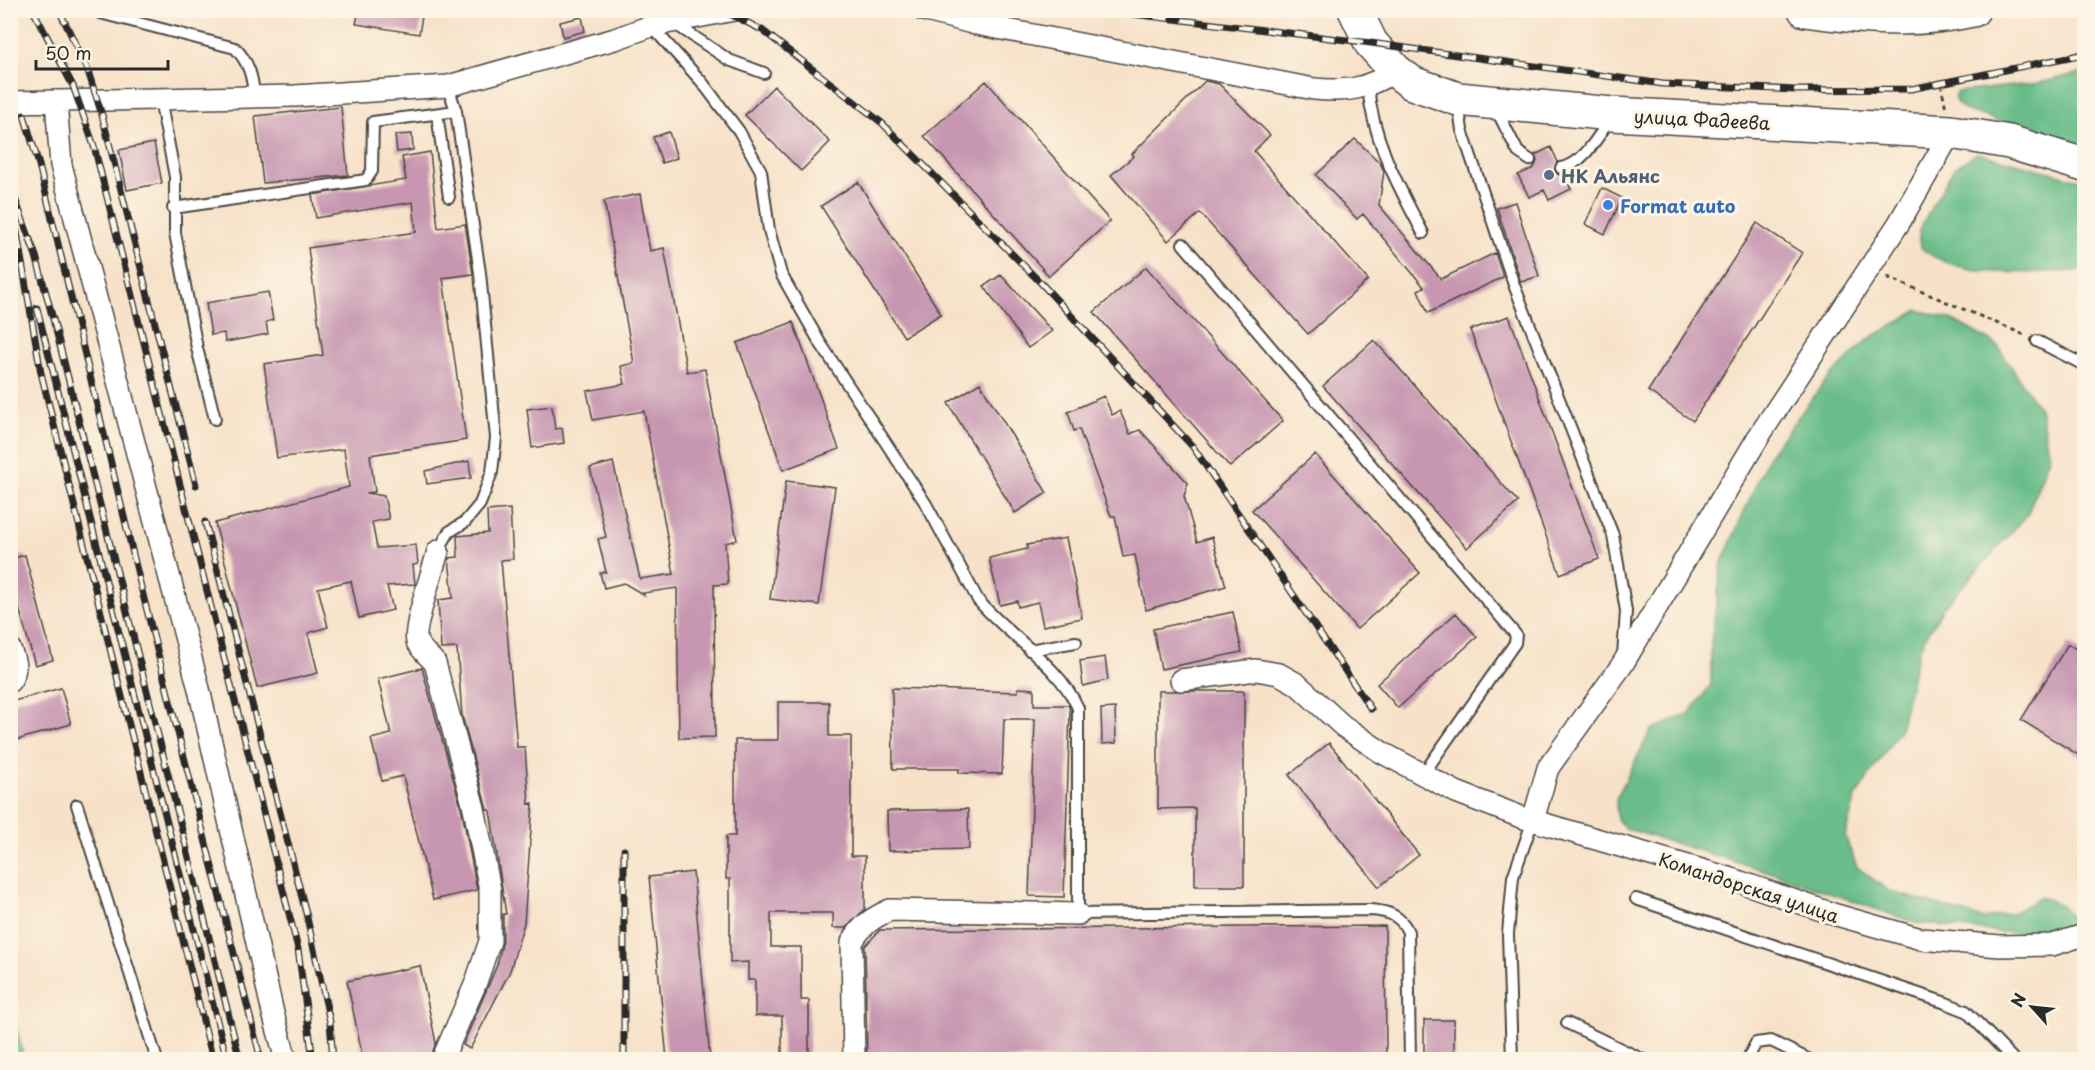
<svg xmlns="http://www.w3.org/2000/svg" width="2095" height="1070" font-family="'Playpen Sans',sans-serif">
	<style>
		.forest { fill: #6bbd8a; stroke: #4b745a; stroke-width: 1.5 }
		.building { fill: #c797b1 }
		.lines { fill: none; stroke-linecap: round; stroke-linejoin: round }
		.lane-casing { stroke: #4a4643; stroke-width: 14 }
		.street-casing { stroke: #4a4643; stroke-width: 24 }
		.primary-casing { stroke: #4a4643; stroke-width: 36 }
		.highway-casing { stroke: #4a4643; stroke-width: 36 }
		.path { stroke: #4a4643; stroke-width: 3; stroke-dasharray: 4.5 4.5; stroke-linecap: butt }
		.lane { stroke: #fff; stroke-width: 10 }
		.street { stroke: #fff; stroke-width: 21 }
		.primary { stroke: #fff; stroke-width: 33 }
		.highway { stroke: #fff; stroke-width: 33 }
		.rail-casing { stroke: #2b2b2b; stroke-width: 7 }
		.rail { stroke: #fcf5e5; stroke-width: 4.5; stroke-dasharray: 14; stroke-linecap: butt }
		.service-dot { fill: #5c6f8a; stroke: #fcf5e5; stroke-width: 2 }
		.shop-dot { fill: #3f7fe0; stroke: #fcf5e5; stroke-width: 2 }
		.labels { text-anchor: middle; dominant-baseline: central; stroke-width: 6; stroke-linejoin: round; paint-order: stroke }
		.street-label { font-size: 18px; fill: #2b2b2b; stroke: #fcf5e5 }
		.service-label { font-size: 18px; font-weight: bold; fill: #4e5e75; stroke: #fcf5e5; text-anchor: start }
		.shop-label { font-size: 18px; font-weight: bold; fill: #366cbe; stroke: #fcf5e5; text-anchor: start }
	</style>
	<rect width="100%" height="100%" fill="#fcf5e5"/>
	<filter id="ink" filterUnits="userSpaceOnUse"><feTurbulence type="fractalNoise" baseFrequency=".0167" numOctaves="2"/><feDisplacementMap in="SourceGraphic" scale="12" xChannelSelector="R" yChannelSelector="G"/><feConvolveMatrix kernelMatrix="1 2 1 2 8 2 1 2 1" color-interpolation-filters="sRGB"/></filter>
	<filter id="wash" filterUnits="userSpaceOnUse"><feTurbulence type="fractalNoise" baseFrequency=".008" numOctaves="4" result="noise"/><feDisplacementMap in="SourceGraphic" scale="24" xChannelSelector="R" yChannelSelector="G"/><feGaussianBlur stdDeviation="1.35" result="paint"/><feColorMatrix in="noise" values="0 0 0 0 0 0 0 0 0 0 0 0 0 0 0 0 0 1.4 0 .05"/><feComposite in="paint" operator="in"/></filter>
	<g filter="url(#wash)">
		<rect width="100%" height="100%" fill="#f7e2c9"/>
		<path class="forest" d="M 2084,72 L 2084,149 L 1965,110 L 1957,103 L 1954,97 L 1958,92 L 2040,83 Z
			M 1977,153 L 2084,181 L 2084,271 C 2033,271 1963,282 1921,248 L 1919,230 L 1954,168 Z
			M 1918,310 L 1953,320 L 1997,345 L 2041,412 L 2049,458 L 2027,515 L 1943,608 L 1919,648 L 1900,729 L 1856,796 L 1845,836 L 1857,867 L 1889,891 L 1984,919 L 2013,913 L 2041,897 L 2061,905 L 2072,917 L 2068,929 L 2051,934 L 2000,932 L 1916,923 L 1767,871 L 1624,828 L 1617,819 L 1616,799 L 1651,730 L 1689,714 L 1711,685 L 1711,643 L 1722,562 L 1769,455 L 1825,382 L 1867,340 Z
			M 11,1005 L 24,1059 L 11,1059 Z"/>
		<g id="blocks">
			<path class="building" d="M 359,10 L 423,10 L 419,34 L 356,24 Z
				M 582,17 L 585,31 L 563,37 L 560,22 Z
				M 986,81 L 1110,221 L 1049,276 L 924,136 Z
				M 1205,81 L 1219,84 L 1270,135 L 1254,151 L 1368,280 L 1308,334 L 1200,213 L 1168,241 L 1111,175 L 1134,156 L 1132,154 Z
				M 774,86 L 830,142 L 801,171 L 745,115 Z
				M 341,107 L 348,175 L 263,183 L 255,116 Z
				M 669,132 L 677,158 L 662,163 L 653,137 Z
				M 412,134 L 413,150 L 397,152 L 395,135 Z
				M 1355,139 L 1380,163 L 1384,171 L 1379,205 L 1441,279 L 1495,253 L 1503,277 L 1428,313 L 1418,290 L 1424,287 L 1363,214 L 1357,219 L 1316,175 Z
				M 154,143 L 162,183 L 127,190 L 119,150 Z
				M 1551,147 L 1558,162 L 1554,171 L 1559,175 L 1564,175 L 1571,189 L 1549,200 L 1544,190 L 1529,197 L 1518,175 L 1534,168 L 1537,161 L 1535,155 Z
				M 430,152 L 438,228 L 465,224 L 473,274 L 443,278 L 466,440 L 370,455 L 375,492 L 366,493 L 384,496 L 389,519 L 372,522 L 377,548 L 416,545 L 418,564 L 413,565 L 415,584 L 387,586 L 393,610 L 359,618 L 351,581 L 318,588 L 328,627 L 308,633 L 318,673 L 257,688 L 215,523 L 349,487 L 344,449 L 277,458 L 264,364 L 323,355 L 308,248 L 416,232 L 413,202 L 316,218 L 312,195 L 406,180 L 402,157 Z
				M 858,182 L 941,314 L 904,337 L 821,206 Z
				M 1602,188 L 1622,198 L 1605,234 L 1585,224 Z
				M 640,194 L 650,251 L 664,248 L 687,372 L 705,369 L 737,540 L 725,543 L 728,584 L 714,585 L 715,737 L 679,738 L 677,588 L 643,593 L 644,595 L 624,583 L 604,588 L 600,573 L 606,572 L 598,539 L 606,537 L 590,468 L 613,462 L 640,579 L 674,574 L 644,411 L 593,420 L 587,391 L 625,384 L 621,366 L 634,363 L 604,201 Z
				M 1515,202 L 1539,276 L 1521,282 L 1497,208 Z
				M 1757,223 L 1802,253 L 1693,421 L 1648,391 Z
				M 1146,267 L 1283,421 L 1230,467 L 1094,312 Z
				M 1001,275 L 1052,331 L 1028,348 L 984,286 Z
				M 268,292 L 273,320 L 266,322 L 268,334 L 225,342 L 224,333 L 211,335 L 206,303 Z
				M 1509,316 L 1599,559 L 1560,574 L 1470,330 Z
				M 793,322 L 839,449 L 783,470 L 737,343 Z
				M 1374,340 L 1518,502 L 1467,548 L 1323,386 Z
				M 980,383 L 1047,493 L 1015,513 L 948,403 Z
				M 1104,396 L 1112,415 L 1120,411 L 1130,434 L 1140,430 L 1188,483 L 1184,496 L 1197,542 L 1212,537 L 1226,586 L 1146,610 L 1135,555 L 1123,557 L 1115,516 L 1111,516 L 1079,429 L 1074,431 L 1068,412 Z
				M 552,406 L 555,429 L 562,428 L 564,443 L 532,448 L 527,409 Z
				M 1315,454 L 1420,573 L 1357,629 L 1252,510 Z
				M 469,461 L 471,478 L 427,484 L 425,471 Z
				M 786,481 L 835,487 L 819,605 L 770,599 Z
				M 510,509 L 513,559 L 501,560 L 503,583 L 517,747 L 525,747 L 529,804 L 533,803 L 524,923 L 510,971 L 470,1049 L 463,1045 L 497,965 L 503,941 L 503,914 L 506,914 L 490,810 L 487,810 L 462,715 L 457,648 L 441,649 L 438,600 L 453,598 L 449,558 L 458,557 L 457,536 L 488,533 L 487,511 Z
				M 1066,538 L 1082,618 L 1043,626 L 1038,602 L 1018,607 L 1017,601 L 1000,605 L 989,558 L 1027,549 L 1027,545 Z
				M 25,555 L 53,660 L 35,665 L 10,576 L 10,559 Z
				M 1233,612 L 1242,652 L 1161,669 L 1153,629 Z
				M 1456,613 L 1477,637 L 1398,708 L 1377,684 Z
				M 2068,644 L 2085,654 L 2085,759 L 2021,720 Z
				M 1105,657 L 1108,680 L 1083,686 L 1080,661 Z
				M 422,668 L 462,811 L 477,890 L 433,900 L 403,776 L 382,781 L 371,739 L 391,734 L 378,679 Z
				M 61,688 L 71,724 L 10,742 L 10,702 Z
				M 892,688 L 1018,692 L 1018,688 L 1034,689 L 1034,705 L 1068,705 L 1070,710 L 1064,897 L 1029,896 L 1035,719 L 1004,719 L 1002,774 L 959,773 L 959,769 L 893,769 Z
				M 1158,691 L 1244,691 L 1244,886 L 1195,886 L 1195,808 L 1158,809 Z
				M 778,702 L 829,702 L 829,736 L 851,736 L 851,856 L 865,856 L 865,909 L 846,928 L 833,928 L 833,913 L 771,913 L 771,947 L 801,947 L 801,1000 L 809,1000 L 809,1059 L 782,1059 L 782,1016 L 755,1016 L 755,980 L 748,980 L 748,962 L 730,963 L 730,879 L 726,879 L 726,836 L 735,836 L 735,740 L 778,740 Z
				M 1115,708 L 1116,743 L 1102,744 L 1101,709 Z
				M 1329,743 L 1419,855 L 1379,887 L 1289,775 Z
				M 968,809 L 969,849 L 888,851 L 887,811 Z
				M 693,872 L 710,1059 L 667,1059 L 649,877 Z
				M 1385,926 L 1386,1059 L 867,1059 L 865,946 L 880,930 Z
				M 420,966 L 436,1043 L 430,1059 L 363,1059 L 347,981 Z
				M 1424,1020 L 1454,1020 L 1454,1059 L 1424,1059 Z"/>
		</g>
	</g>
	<g filter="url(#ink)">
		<use href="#blocks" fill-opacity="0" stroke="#4a4643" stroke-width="1.5"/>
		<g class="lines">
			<defs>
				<path id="lane" d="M 100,13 L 235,48 C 249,62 253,78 254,97
					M 672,22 L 729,60 L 764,73
					M 651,26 L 702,82 L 739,131 L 761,171 L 769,230 L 781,274 L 819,341 L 926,504 L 978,600 C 1009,637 1058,663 1078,708 L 1078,914 L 1370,910 C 1387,911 1401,915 1408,932 L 1410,1060
					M 1368,87 C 1373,141 1398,185 1423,233
					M 160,99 L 175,177 L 175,233 L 197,348 L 215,419
					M 1458,103 L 1462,130 L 1514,285 L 1613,535 L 1626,611 L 1623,656
					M 1496,109 L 1518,152 L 1530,160
					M 437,114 L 449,197
					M 1561,168 C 1583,165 1599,135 1610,119
					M 173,208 L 366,180 L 372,171 L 373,122 L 456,111
					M 1183,244 L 1516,635 L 1515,643 L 1424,773
					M 2037,341 L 2084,365
					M 438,551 L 449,532 L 465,522 L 480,504 L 492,472 L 496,438 L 480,273 L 456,111 L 448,86
					M 1029,650 L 1076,642
					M 77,805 L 157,1060
					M 1636,899 L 1946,1003 L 1966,1011 L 2014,1060
					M 1567,1023 L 1644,1060
					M 1512,1060 L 1508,934 L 1513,877 L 1533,820
					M 1747,1060 L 1756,1043 L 1771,1041 L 1810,1060"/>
				<path id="street" d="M 923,10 L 976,24 L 1314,89 C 1350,92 1365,89 1396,71
					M 56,101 L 61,165 L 199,689 L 273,1013 L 286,1060
					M 10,102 L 295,96 L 448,86 L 615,39 L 651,26 L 734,10
					M 438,551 C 434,567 412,630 417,642 C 421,650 429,656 435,663 L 474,808 L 490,890 L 490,941 L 475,985 L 442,1060
					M 10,649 C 15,661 18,670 10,681
					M 1181,680 L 1256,670 L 1279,674 L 1297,684 L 1343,726 L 1381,752 L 1456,792 L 1521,817 L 1729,878 L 1833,914 L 1921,939 L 2000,946 L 2052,945 L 2084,935
					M 1533,820 L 1548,768 L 1622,665 L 1759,436 L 1899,223 L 1951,132
					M 854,1060 L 852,942 C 862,925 872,918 890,910 L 1078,914"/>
				<path id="primary" d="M 1355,10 L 1371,43 L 1396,71 L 1412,83 L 1458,99 L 1612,114 L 1951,132 L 2009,142 L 2084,165"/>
				<path id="highway" d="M 1805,10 C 1862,18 1916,23 1973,10"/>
			</defs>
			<use href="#lane" class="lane-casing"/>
			<use href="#street" class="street-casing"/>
			<use href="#primary" class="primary-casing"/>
			<use href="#highway" class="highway-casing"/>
			<path class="path" d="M 1941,84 L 1946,109
				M 1887,277 L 2025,335"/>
			<use href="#lane" class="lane"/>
			<use href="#street" class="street"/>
			<use href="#primary" class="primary"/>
			<use href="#highway" class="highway"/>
			<defs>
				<path id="rail" d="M 33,10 L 73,86 L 94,146 L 298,949 L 313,1060
					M 59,10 L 87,68 L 102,115 L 196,485
					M 722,10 L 762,30 L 882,123 L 1040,282 L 1193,447 L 1371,709
					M 1099,10 L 1371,43 L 1663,84 L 1796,90 L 1911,89 L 2084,54
					M 24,115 L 39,165 L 140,583 L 261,1060
					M 10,185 L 36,256 L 57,334 L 240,1060
					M 13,210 L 41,373 L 213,1060
					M 37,308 L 227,1060
					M 205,522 L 306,913 L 330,1022 L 333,1060
					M 624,1060 L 624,850"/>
			</defs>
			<use href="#rail" class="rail-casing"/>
			<use href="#rail" class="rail"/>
		</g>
	</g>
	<circle class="service-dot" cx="1549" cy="175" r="6"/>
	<circle class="shop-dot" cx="1608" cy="205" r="6"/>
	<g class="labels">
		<g class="street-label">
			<text transform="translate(1702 119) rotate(3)">улица Фадеева</text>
			<text transform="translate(1749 887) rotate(18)">Командорская улица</text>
		</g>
		<g class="service-label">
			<text x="1561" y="175">НК Альянс</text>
		</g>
		<g class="shop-label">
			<text x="1620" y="205">Format auto</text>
		</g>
	</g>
	<rect width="2095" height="1070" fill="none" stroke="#fcf5e5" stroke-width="36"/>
	<g transform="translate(2032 1007) rotate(297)" stroke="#fcf5e5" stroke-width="4.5" paint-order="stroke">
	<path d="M0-4.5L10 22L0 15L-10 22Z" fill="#2b2b2b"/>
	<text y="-9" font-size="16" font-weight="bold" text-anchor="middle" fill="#2b2b2b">N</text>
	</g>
	<path d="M36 60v9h132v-9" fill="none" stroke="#2b2b2b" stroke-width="3"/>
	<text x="45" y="60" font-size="18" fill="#2b2b2b" stroke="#fcf5e5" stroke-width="4.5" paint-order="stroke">50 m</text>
</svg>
